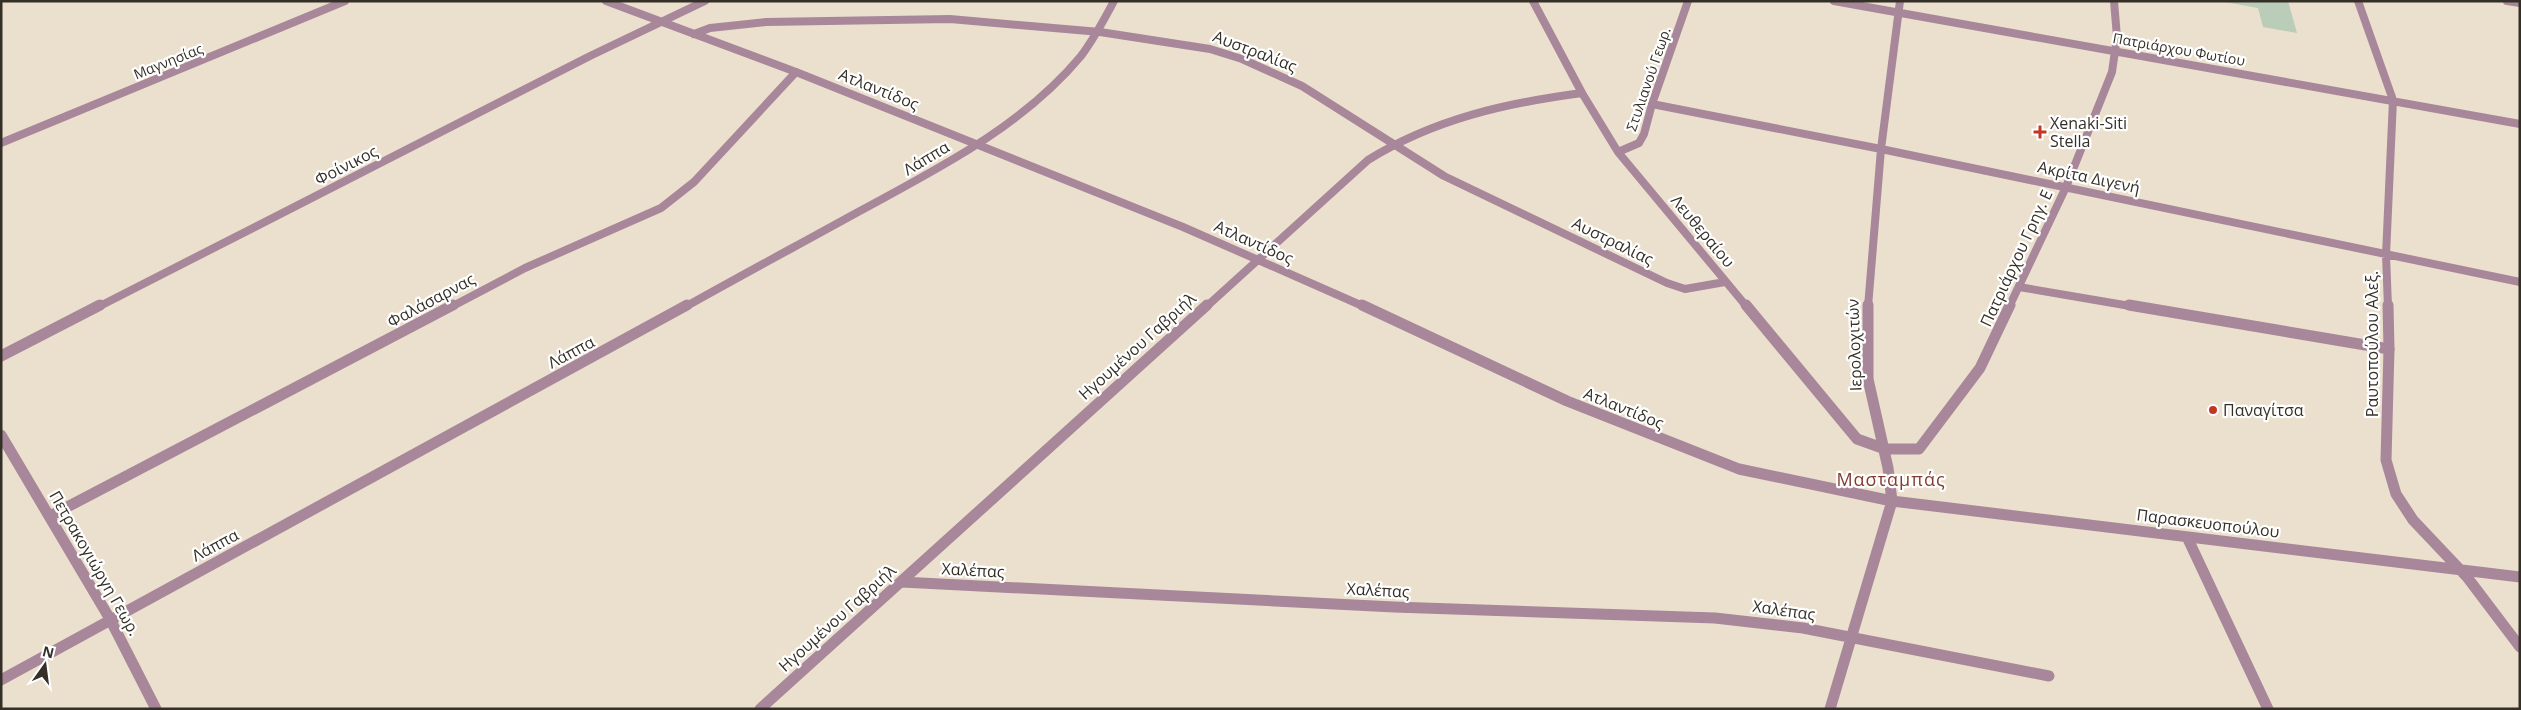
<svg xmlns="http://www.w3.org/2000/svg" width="2521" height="710" font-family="'Open Sans',sans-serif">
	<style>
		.green { fill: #b9cdb9 }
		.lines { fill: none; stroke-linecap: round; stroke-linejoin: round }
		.service-far1 { stroke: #a8879a; stroke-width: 8 }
		.service { stroke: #a8879a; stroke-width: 11 }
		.minor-far1 { stroke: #a8879a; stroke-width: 8 }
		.minor { stroke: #a8879a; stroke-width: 11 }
		.poi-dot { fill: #c23623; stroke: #fff; stroke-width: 2 }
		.labels { text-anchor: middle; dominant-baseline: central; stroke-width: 4.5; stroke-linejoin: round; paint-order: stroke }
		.far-street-label { font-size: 14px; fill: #343028; stroke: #fff }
		.street-label { font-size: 16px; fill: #343028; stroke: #fff }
		.poi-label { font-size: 16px; fill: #343028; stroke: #fff; text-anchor: start }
		.neighbourhood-label { font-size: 18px; letter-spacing: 1px; fill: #833c31; stroke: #fff }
	</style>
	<rect width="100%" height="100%" fill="#ebe0cd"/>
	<path class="green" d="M 2219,1 L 2288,1 L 2297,33 L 2263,27 L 2258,8 Z"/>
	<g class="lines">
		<path class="service-far1" d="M 2019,287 L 2136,307"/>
		<path class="service" d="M 2129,305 L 2389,349"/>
		<path class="minor-far1" d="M 606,1 L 796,72 L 1183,227 L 1365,307
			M 1533,1 L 1582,93 L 1618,152 L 1747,307
			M 1834,1 L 2520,124
			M 2358,1 L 2393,100 L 2386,255 L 2388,307
			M 2507,1 L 2520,3
			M 694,34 L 710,28 L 766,22 L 950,19 L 1100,32 L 1210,49 L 1242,59 L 1302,86 L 1444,176 L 1667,283 L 1685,289 L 1725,282
			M 1652,104 L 1881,149 L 2520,282
			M 1,143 L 345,1
			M 1618,152 L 1639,143 L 1644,134 L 1652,104 L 1688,1
			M 98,307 L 590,56 L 705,1
			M 451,307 L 525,268 L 661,208 L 694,182 L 796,72
			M 685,307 C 742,275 800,244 858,212 C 937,169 1022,127 1081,56 C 1094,39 1104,20 1114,1
			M 1206,307 L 1368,160 C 1434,119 1506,103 1582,93
			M 1868,307 L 1881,149 L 1900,1
			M 2009,307 L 2066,187 L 2112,72 L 2117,37 L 2114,1"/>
		<path class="minor" d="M 1362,305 L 1567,401 L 1739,469 L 1892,501 L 2520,577
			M 1746,305 L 1857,439 L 1885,449 L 1919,449 L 1980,368 L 2010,305
			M 2388,305 L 2389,349 L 2386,460 L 2396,494 L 2413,520 L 2467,577 L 2520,647
			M 1,356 L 100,305
			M 1,435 L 110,619 L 156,709
			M 50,516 L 453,305
			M 2187,537 L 2268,709
			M 902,582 L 1394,607 L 1715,618 L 1803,628 L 2049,676
			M 1,680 L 687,305
			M 760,709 L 1207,305
			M 1830,709 L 1892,501 L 1888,468 L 1868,379 L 1868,305"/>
	</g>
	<g class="poi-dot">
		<path d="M2037.5 124.5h5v5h5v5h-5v5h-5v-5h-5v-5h5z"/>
		<circle cx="2213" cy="410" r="5"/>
	</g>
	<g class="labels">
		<g class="far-street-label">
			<text transform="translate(2179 49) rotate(10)">Πατριάρχου Φωτίου</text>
			<text transform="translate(168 61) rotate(-22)">Μαγνησίας</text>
			<text transform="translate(1648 79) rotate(-71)">Στυλιανού Γεωρ.</text>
		</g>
		<g class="street-label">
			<text transform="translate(1255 51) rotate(21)">Αυστραλίας</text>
			<text transform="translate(879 89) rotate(22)">Ατλαντίδος</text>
			<text transform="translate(926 158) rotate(-31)">Λάππα</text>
			<text transform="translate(346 165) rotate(-27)">Φοίνικος</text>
			<text transform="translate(2089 177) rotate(12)">Ακρίτα Διγενή</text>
			<text transform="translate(1703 231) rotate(50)">Λευθεραίου</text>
			<text transform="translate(1613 241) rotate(26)">Αυστραλίας</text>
			<text transform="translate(1254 242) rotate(24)">Ατλαντίδος</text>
			<text transform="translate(2016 258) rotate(-65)">Πατριάρχου Γρηγ. Ε</text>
			<text transform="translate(431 300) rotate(-28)">Φαλάσαρνας</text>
			<text transform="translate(2372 344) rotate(-90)">Ραυτοπούλου Αλεξ.</text>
			<text transform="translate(1854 345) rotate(-92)">Ιερολοχιτών</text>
			<text transform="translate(1137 346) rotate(-42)">Ηγουμένου Γαβριήλ</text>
			<text transform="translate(571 352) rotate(-28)">Λάππα</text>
			<text transform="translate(1624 408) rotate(22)">Ατλαντίδος</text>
			<text transform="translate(2208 523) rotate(7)">Παρασκευοπούλου</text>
			<text transform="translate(215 545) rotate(-28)">Λάππα</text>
			<text transform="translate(95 563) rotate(60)">Πετρακογιώργη Γεωρ.</text>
			<text transform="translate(973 570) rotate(3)">Χαλέπας</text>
			<text transform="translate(1378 590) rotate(3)">Χαλέπας</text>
			<text transform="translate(1784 610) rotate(8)">Χαλέπας</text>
			<text transform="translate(837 618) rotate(-42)">Ηγουμένου Γαβριήλ</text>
		</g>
		<g class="poi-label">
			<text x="2050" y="123">Xenaki-Siti<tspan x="2050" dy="18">Stella</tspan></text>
			<text x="2223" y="410">Παναγίτσα</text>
		</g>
		<g class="neighbourhood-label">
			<text x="1891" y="479">Μασταμπάς</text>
		</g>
	</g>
	<rect width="2521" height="710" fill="none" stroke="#343028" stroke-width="5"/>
	<g transform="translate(45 665) rotate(14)" stroke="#ffffff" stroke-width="4" paint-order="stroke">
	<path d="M0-4L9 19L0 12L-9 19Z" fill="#343028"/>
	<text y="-8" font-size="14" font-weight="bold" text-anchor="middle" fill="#343028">N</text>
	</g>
</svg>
